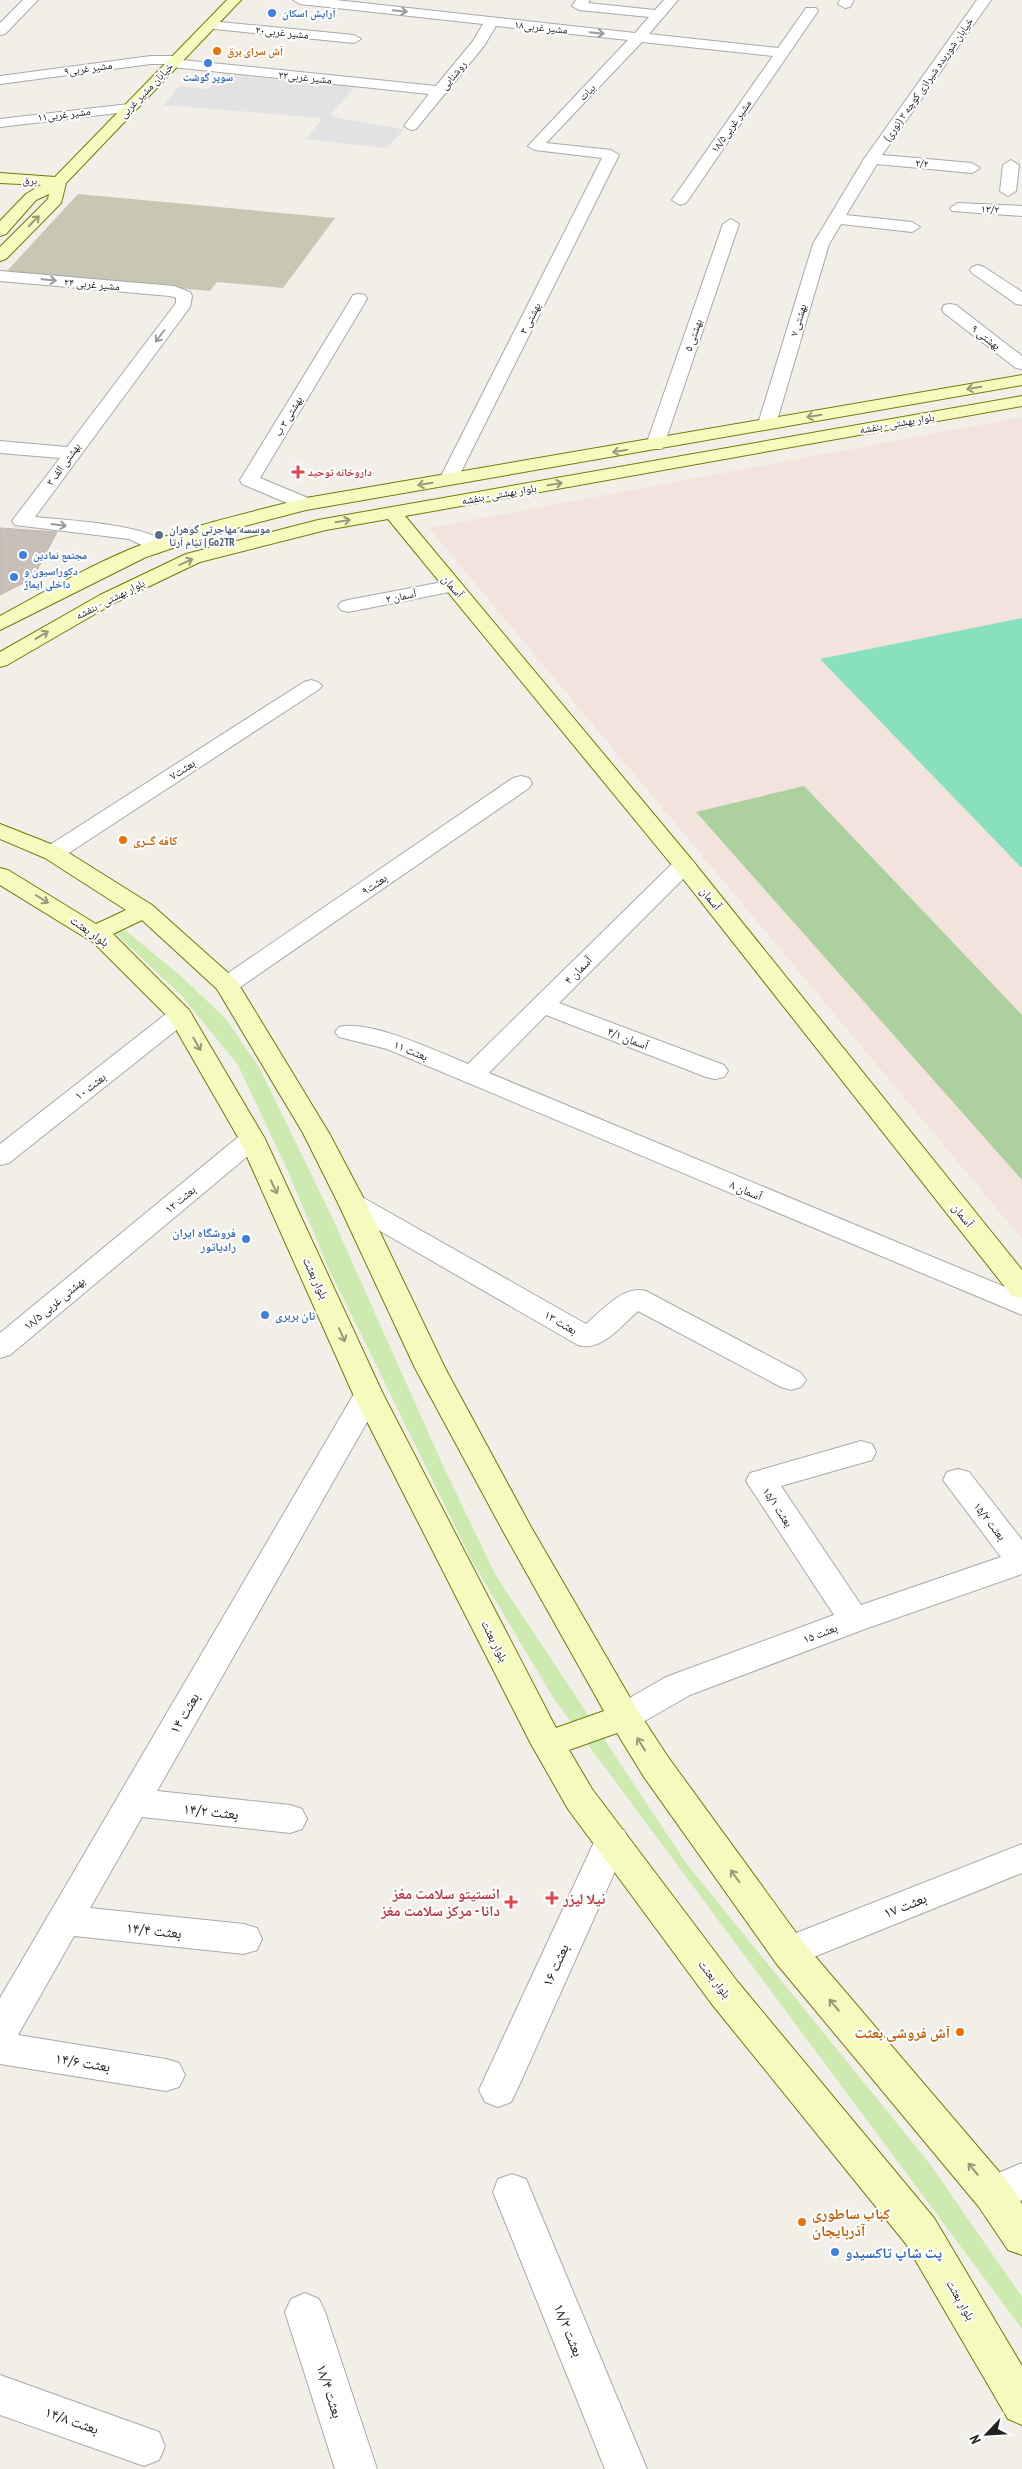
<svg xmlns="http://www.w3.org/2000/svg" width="1022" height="2469" font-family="'PT Sans Narrow','Noto Naskh Arabic',sans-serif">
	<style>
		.military { fill: #f3e3dd }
		.construction { fill: #c7c7b4 }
		.grass { fill: #cdebb0 }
		.forest { fill: #add19e }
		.pitch { fill: #88e0be }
		.parking { fill: #e2e2e2 }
		.building { fill: #c7bfb8; stroke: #c4b6ab }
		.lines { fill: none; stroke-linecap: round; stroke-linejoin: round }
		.street-casing { stroke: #a9a9a9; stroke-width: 2 }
		.secondary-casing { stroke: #707d05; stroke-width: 2 }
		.street { fill: #fff; fill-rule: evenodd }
		.secondary { fill: #f7fabf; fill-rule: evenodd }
		.oneway { stroke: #9c9c9c }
		.oneway2 { stroke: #979978 }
		.shop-dot { fill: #3f7fe0; stroke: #fff; stroke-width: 2 }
		.food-dot { fill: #e8710a; stroke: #fff; stroke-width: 2 }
		.health-dot { fill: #e0444e; stroke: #fff; stroke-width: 2 }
		.service-dot { fill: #5c6f8a; stroke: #fff; stroke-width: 2 }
		.labels { text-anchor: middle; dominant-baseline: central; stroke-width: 4; stroke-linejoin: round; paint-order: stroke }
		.far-shop-label { font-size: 11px; font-weight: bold; fill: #366cbe; stroke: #fff; text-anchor: start }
		.far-street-label { font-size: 11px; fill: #222; stroke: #fff }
		.far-food-label { font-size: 11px; font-weight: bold; fill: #c56008; stroke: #fff; text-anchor: start }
		.far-health-label { font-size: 11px; font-weight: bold; fill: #be3a42; stroke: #fff; text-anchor: start }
		.far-service-label { font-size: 11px; font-weight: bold; fill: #4e5e75; stroke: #fff; text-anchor: start }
		.street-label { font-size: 12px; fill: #222; stroke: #fff }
		.food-label { font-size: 12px; font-weight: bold; fill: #c56008; stroke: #fff; text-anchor: start }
		.shop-label { font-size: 12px; font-weight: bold; fill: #366cbe; stroke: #fff; text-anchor: end }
		.near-street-label { font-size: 15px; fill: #222; stroke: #fff }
		.near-health-label { font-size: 15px; font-weight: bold; fill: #be3a42; stroke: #fff; text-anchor: end }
		.near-food-label { font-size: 15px; font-weight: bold; fill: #c56008; stroke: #fff; text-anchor: end }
		.near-shop-label { font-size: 15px; font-weight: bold; fill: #366cbe; stroke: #fff; text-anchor: start }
	</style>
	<rect width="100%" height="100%" fill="#f2efe9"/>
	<path class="military" d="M 1022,417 L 1022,1239 L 429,528 Z"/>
	<path class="construction" d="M 78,194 L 335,218 L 283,288 L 217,282 L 210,291 L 6,272 Z"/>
	<path class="grass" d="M 125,930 L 182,977 L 226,1019 L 259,1067 L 333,1219 L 441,1461 L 495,1574 L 686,1863 L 930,2164 L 1022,2297 L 1022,2329 L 554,1699 L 473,1563 L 329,1269 L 286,1167 L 238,1065 L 181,995 L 115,933 Z"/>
	<path class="forest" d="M 804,786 L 1022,1015 L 1022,1180 L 696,812 Z"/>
	<path class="pitch" d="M 1022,618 L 1022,867 L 1021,867 L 820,659 Z"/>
	<path class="parking" d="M 223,74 L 355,87 L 330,114 L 338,118 L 404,129 L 387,148 L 306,139 L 322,118 L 163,105 L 180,86 L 208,89 Z"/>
	<path class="building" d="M 0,528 L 57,532 L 33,578 L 0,595 Z"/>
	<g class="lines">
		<defs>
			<path id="street" d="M 23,0 L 38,0 L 5,34 L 0,35 L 0,23 Z
				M 293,0 L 336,0 L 635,33 L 649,17 L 579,10 L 572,6 L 576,0 L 590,0 L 588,3 L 655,10 L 664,0 L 678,0 L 649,34 L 778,48 L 806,8 L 816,8 L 818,11 L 686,203 L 680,205 L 672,200 L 773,56 L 642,42 L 546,143 L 611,150 L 619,155 L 457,480 L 455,484 L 441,484 L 439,480 L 602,158 L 535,150 L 528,146 L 628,40 L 496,26 L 484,46 L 416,129 L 411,130 L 404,126 L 429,94 L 172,67 L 166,64 L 151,64 L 0,84 L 0,76 L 151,56 L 175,56 L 182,60 L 436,86 L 473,41 L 483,24 L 300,4 Z
				M 840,0 L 854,0 L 850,7 L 845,8 L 838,4 Z
				M 977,0 L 991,0 L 882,155 L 972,163 L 980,168 L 972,173 L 877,164 L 846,215 L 912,222 L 920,227 L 912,232 L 841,224 L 829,244 L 776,424 L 773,428 L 761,428 L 758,424 L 813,244 L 864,159 Z
				M 210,21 L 354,35 L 361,39 L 354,43 L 205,28 L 203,25 Z
				M 129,104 L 136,108 L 134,111 L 0,127 L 0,119 Z
				M 1011,160 L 1019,165 L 1016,191 L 1008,196 L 1000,191 L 1003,165 Z
				M 958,203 L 1022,206 L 1022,216 L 952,211 L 950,208 Z
				M 731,219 L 739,224 L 664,445 L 662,449 L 648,449 L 646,445 L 723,224 Z
				M 978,265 L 984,267 L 1022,292 L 1022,305 L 1016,304 L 972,273 L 970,270 L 972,267 Z
				M 0,271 L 174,286 L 190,292 L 192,296 L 190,307 L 35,517 C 63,520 153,524 169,546 L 166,550 L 152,550 L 129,539 L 15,525 L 12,521 L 60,458 L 0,453 L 0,441 L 67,447 L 176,303 L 176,298 L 170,296 L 0,281 Z
				M 359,294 L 365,295 L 367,299 L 260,478 L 313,500 L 316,504 L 313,508 L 299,508 L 242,484 L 240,480 L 351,299 L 353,295 Z
				M 950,304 L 956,305 L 1022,356 L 1022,369 L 1016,368 L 944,313 L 942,309 L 944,305 Z
				M 453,580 L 460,582 L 463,586 L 460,590 L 348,612 L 341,610 L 338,606 L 341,602 L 348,600 Z
				M 311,680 L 318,682 L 322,686 L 318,690 L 61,858 L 53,860 L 45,858 L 41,853 L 45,848 L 304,682 Z
				M 521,776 L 529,778 L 532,783 L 529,788 L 236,990 L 227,992 L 218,990 L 215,985 L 218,980 L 513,778 Z
				M 684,858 L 692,860 L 696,865 L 692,870 L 559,1003 L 724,1065 L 728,1071 L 724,1077 L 715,1079 L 706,1077 L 546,1015 L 489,1073 L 1022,1294 L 1022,1315 L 387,1049 L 339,1037 L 335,1032 L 339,1027 C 369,1019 439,1052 468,1064 L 676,860 Z
				M 180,1008 L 189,1010 L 192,1015 L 189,1020 L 9,1163 L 0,1165 L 0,1144 L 171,1010 Z
				M 252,1131 L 261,1133 L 265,1139 L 261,1145 L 10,1355 L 0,1358 L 0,1333 L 243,1133 Z
				M 352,1194 L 362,1197 L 586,1324 C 603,1310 623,1285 646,1291 L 801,1373 L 806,1380 L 801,1387 L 791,1390 L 781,1387 L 638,1311 C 621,1326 602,1352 578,1345 L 342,1209 L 338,1203 L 342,1197 Z
				M 368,1384 L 378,1387 L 383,1394 L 157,1791 L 290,1805 L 302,1809 L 307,1819 L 302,1829 L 290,1833 L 142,1817 L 90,1908 L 244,1924 L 257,1928 L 262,1939 L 257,1950 L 244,1954 L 74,1936 L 18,2035 L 166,2059 L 179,2063 L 185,2075 L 179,2087 L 166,2091 L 0,2064 L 0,1998 L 358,1387 Z
				M 861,1441 L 872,1444 L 876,1452 L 872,1460 L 781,1486 L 861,1605 L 1001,1557 L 943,1480 L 947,1472 L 958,1469 L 969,1472 L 1022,1540 L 1022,1574 L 865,1629 L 690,1695 L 636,1726 L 624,1730 L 612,1726 L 607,1717 L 612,1708 L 666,1677 L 834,1615 L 746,1481 L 750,1473 Z
				M 612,1826 L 624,1830 L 629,1840 L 517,2090 L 511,2102 L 498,2107 L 485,2102 L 479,2090 L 595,1840 L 600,1830 Z
				M 1022,1844 L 1022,1873 L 789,1967 L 776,1963 L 771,1952 L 776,1941 Z
				M 1022,2163 L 1022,2200 L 993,2212 L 979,2207 L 974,2194 L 979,2181 Z
				M 512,2174 L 526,2179 L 647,2469 L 605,2469 L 493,2192 L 498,2179 Z
				M 305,2293 L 319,2299 L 325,2312 L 377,2469 L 335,2469 L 285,2312 L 291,2299 Z
				M 0,2375 L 159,2432 L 165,2446 L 159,2460 L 144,2466 L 0,2415 Z"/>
			<path id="secondary" d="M 227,0 L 241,0 L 66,183 L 61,203 L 6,259 L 0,261 L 0,247 L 48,199 L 49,194 L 36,200 L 6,234 L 0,236 L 0,221 L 26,194 L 41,185 L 0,183 L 0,173 L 55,177 Z
				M 1022,375 L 1022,385 L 306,510 L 221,532 L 146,557 L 0,630 L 0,616 C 44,592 87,567 133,548 C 189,526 248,513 306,498 Z
				M 1022,396 L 1022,406 L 405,516 L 692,860 L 1022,1270 L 1022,1298 L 1012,1296 L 676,870 L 388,519 L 326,530 L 200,562 L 114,603 L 7,665 L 0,667 L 0,652 L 100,595 L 186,554 L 318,520 Z
				M 0,824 L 61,848 L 152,905 L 236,980 L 329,1133 L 366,1203 L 445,1368 L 531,1527 L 636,1708 L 668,1757 L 802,1941 L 1007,2181 L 1022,2204 L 1022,2255 L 1008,2250 L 979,2207 L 776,1963 L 644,1777 L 617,1733 L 569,1750 L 592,1789 L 737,1981 L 934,2218 L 1022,2366 L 1022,2425 L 1008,2419 L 906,2244 L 711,2003 L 568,1809 L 531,1744 L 353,1394 L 239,1139 L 170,1019 L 94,943 L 0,885 L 0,868 L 8,870 L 96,924 L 126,910 L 45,858 L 0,839 ZM 142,920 L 217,989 L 303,1133 L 338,1203 L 415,1368 L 503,1531 L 604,1711 L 556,1728 L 383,1394 L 265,1139 L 189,1010 L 113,934 Z"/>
		</defs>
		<use href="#street" class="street-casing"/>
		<use href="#secondary" class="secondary-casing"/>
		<use href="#street" class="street"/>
		<use href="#secondary" class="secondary"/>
	</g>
	<defs><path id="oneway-shaft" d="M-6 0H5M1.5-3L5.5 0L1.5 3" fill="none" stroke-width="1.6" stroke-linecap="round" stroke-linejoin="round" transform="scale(1.25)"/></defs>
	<g class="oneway">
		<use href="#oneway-shaft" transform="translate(400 11) rotate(6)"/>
		<use href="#oneway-shaft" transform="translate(597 33) rotate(6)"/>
		<use href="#oneway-shaft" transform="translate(49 280) rotate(5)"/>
		<use href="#oneway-shaft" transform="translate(160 336) rotate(127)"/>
		<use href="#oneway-shaft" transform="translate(59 525) rotate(7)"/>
	</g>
	<g class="oneway2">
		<use href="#oneway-shaft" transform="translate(34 221) rotate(-45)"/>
		<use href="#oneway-shaft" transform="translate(974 388) rotate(170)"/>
		<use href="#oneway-shaft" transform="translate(814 416) rotate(170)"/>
		<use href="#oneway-shaft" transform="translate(620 451) rotate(170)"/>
		<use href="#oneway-shaft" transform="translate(425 484) rotate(170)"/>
		<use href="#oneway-shaft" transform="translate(555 484) rotate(-10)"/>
		<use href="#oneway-shaft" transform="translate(343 521) rotate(-9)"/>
		<use href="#oneway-shaft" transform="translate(186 562) rotate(-24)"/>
		<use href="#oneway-shaft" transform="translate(42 635) rotate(-31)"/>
		<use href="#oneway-shaft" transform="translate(42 899) rotate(32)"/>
		<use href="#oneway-shaft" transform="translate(197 1044) rotate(60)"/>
		<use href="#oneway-shaft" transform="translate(274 1187) rotate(65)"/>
		<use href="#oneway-shaft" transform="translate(342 1335) rotate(66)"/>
		<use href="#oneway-shaft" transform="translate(641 1744) rotate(-122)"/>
		<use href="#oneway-shaft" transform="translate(735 1876) rotate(-126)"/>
		<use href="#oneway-shaft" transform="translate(834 2005) rotate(-130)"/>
		<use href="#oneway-shaft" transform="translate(973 2169) rotate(-130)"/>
	</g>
	<g class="shop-dot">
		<circle cx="272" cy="13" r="5"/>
		<circle cx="208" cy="63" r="5"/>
		<circle cx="23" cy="555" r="5"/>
		<circle cx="14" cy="577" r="5"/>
		<circle cx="246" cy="1239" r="5"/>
		<circle cx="265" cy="1315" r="5"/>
		<circle cx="835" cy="2252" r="5"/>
	</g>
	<g class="food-dot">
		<circle cx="217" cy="51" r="5"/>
		<circle cx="123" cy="840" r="5"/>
		<circle cx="960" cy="2032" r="5"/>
		<circle cx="802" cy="2222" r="5"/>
	</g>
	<g class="health-dot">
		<path d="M295.5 464.5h5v5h5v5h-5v5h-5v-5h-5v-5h5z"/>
		<path d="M549.5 1890.5h5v5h5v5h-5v5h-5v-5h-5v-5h5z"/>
		<path d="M508.5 1894.5h5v5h5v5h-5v5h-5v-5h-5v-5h5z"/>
	</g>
	<circle class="service-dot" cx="159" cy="535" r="5"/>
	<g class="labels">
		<g class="far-shop-label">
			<text x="282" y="13">آرایش اسکان</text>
			<text x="208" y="77" text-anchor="middle">سوپر گوشت</text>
			<text x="33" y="555">مجتمع نمادین</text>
			<text x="24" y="571">دکوراسیون و<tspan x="24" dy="13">داخلی ایماژ</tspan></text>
		</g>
		<g class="far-street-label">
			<text transform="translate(541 27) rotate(6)">مشیر غربی۱۸</text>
			<text transform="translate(282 32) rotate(6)">مشیر غربی۲۰</text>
			<text transform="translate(88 68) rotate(-8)">مشیر غربی۹</text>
			<text transform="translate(453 75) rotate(-50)">روشنایی</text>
			<text transform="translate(305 77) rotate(6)">مشیر غربی۲۲</text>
			<text transform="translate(928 79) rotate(-55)">خیابان شوریده شیرازی کوچه ۲ (نوری)</text>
			<text transform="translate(146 90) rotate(-46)">خیابان مشیر غربی</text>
			<text transform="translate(587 92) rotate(-46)">بیات</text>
			<text transform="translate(64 114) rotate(-7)">مشیر غربی۱۱</text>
			<text transform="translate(731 126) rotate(-55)">مشیر غربی۱۸/۵</text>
			<text transform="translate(922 163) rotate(5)">۲/۲</text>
			<text transform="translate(30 180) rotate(4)">برق</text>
			<text transform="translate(990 209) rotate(3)">۱۳/۲</text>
			<text transform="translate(92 284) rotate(5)">مشیر غربی ۲۴</text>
			<text transform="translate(530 318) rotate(-63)">بهشتی ۳</text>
			<text transform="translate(798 320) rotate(-73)">بهشتی ۷</text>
			<text transform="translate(693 335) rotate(-71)">بهشتی ۵</text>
			<text transform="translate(986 337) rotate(38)">بهشتی ۹</text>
			<text transform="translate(288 416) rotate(-59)">بهشتی ۳ ب</text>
			<text transform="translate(897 423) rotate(-10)">بلوار بهشتی - بنفشه</text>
			<text transform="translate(63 464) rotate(-54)">بهشتی الف ۳</text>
			<text transform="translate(499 494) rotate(-10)">بلوار بهشتی - بنفشه</text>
			<text transform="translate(401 596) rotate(-11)">۲ آسمان</text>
			<text transform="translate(110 599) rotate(-27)">بلوار بهشتی - بنفشه</text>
		</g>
		<g class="far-food-label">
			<text x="227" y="51">آش سرای برق</text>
		</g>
		<g class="far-health-label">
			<text x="308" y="472">داروخانه توحید</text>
		</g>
		<g class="far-service-label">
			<text x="169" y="529">موسسه مهاجرتی گوهران<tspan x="169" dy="13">تیام آرتا | Go2TR</tspan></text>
		</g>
		<g class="street-label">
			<text transform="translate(453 586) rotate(50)">آسمان</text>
			<text transform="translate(182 769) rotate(-33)">بعثت۷</text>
			<text transform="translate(374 884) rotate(-35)">بعثت۹</text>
			<text transform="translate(711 898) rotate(51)">آسمان</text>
			<text transform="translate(90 931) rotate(35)">بلوار بعثت</text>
			<text transform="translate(578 970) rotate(-45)">۴ آسمان</text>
			<text transform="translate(628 1038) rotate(21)">۴/۱ آسمان</text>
			<text transform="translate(411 1050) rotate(22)">۱۱ بعثت</text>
			<text transform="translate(90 1086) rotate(-38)">۱۰ بعثت</text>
			<text transform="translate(746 1190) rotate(23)">۸ آسمان</text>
			<text transform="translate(180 1199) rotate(-40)">۱۲ بعثت</text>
			<text transform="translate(963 1215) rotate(52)">آسمان</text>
			<text transform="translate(316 1278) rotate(65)">بلوار بعثت</text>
			<text transform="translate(54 1303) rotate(-40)">بهشتی غربی ۱۸/۵</text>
			<text transform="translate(561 1322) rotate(30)">۱۳ بعثت</text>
			<text transform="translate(778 1507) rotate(56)">۱۵/۱ بعثت</text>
			<text transform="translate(990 1521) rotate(52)">۱۵/۲ بعثت</text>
			<text transform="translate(820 1633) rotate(-21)">بعثت ۱۵</text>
			<text transform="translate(495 1641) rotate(63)">بلوار بعثت</text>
			<text transform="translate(715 1979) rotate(52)">بلوار بعثت</text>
			<text transform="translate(961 2300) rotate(60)">بلوار بعثت</text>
		</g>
		<g class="food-label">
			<text x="133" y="840">کافه گــری</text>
		</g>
		<g class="shop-label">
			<text x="236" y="1232">فروشگاه ایران<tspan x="236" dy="14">رادیاتور</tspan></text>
			<text x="275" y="1315" text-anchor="start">نان بربری</text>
		</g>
		<g class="near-street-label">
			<text transform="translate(184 1713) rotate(-60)">بعثت ۱۴</text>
			<text transform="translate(211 1811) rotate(6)">۱۴/۲ بعثت</text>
			<text transform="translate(905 1905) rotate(-22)">بعثت ۱۷</text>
			<text transform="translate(154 1930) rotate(6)">۱۴/۴ بعثت</text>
			<text transform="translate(555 1965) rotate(-66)">بعثت ۱۶</text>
			<text transform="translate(83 2062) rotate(9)">۱۴/۶ بعثت</text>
			<text transform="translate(569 2330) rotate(68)">۱۸/۲ بعثت</text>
			<text transform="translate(330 2391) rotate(72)">۱۸/۴ بعثت</text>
			<text transform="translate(72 2420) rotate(19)">۱۴/۸ بعثت</text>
		</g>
		<g class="near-health-label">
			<text x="500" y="1893">انستیتو سلامت مغز<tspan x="500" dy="17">دانا - مرکز سلامت مغز</tspan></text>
			<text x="563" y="1898" text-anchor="start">نیلا لیزر</text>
		</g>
		<g class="near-food-label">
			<text x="950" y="2032">آش فروشی بعثت</text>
			<text x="812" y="2213" text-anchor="start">کباب ساطوری<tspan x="812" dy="17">آذربایجان</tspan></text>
		</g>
		<g class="near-shop-label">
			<text x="845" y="2252">پت شاپ تاکسیدو</text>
		</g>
	</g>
	<g transform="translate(987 2434) rotate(245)" stroke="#ffffff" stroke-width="4" paint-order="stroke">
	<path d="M0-4L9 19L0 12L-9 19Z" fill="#222222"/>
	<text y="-8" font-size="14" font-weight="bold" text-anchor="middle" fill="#222222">N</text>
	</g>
</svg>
